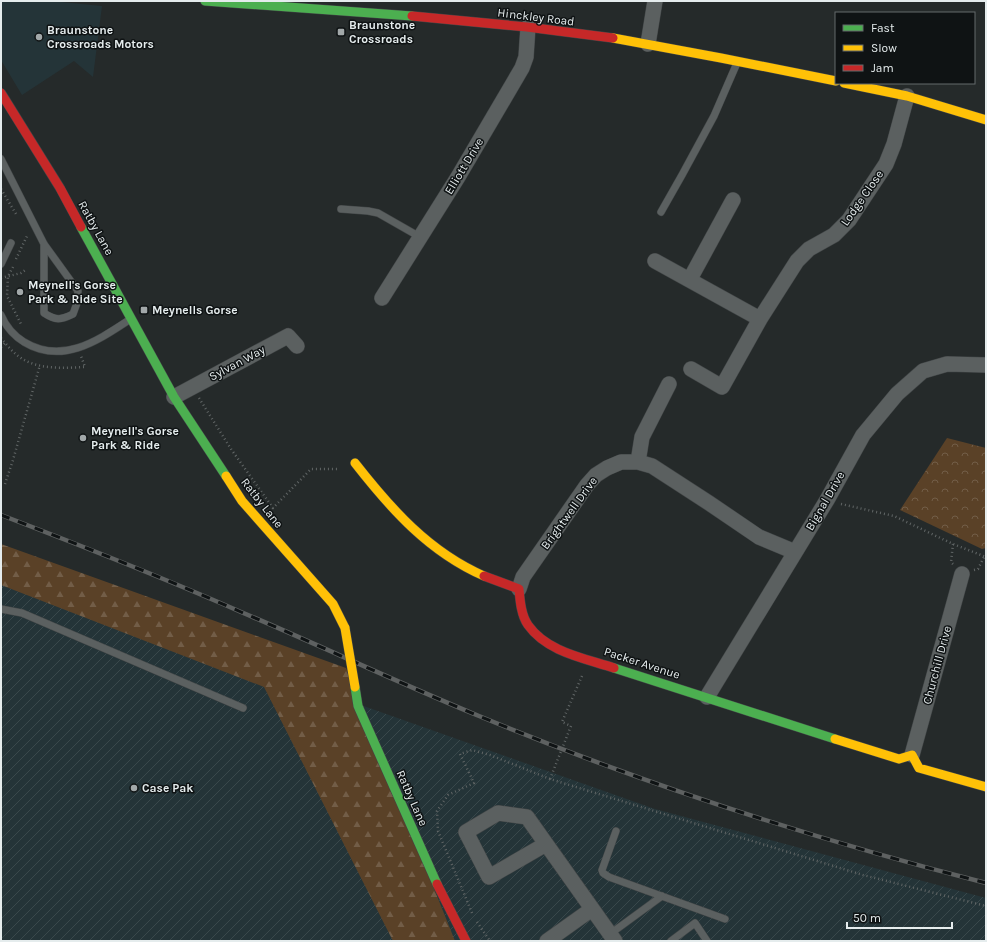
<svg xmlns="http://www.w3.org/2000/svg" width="987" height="942" font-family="Karla,sans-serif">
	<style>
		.built { fill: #243438 }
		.industrial { fill: url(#industrial-furrows) }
		.forest { fill: url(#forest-firs) }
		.park { fill: url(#park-crowns) }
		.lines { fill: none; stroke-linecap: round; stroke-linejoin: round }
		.lane-casing { stroke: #424647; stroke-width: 8 }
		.street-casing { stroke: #424647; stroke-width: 16 }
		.fast-casing { stroke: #424647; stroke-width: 10 }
		.slow-casing { stroke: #424647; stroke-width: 10 }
		.jam-casing { stroke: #424647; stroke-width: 10 }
		.path { stroke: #616666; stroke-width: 2.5; stroke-dasharray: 1 3; stroke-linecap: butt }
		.lane { stroke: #5b6060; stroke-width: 7 }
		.street { stroke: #5b6060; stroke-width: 15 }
		.fast { stroke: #4caf50; stroke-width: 9 }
		.slow { stroke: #ffc107; stroke-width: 9 }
		.jam { stroke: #c62828; stroke-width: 9 }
		.rail-casing { stroke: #5e6161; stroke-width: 4.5 }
		.rail { stroke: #0f1314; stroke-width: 3; stroke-dasharray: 9; stroke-linecap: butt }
		.slow-bridge-casing { stroke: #424647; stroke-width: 10; stroke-linecap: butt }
		.slow-bridge { stroke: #ffc107; stroke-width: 9 }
		.poi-dot { fill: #a2a8a9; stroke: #0f1314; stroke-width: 1.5 }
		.labels { text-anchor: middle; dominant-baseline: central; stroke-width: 3; stroke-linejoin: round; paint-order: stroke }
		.street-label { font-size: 12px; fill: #e5eced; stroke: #0f1314 }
		.poi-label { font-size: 12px; font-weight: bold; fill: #e5eced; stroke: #0f1314; text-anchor: start }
	</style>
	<defs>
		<pattern id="industrial-furrows" width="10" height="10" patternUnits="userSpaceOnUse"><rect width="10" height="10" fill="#243438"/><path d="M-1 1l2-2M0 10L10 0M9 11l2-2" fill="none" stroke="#39484b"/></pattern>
		<pattern id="forest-firs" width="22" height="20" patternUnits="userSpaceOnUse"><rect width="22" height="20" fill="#5a4127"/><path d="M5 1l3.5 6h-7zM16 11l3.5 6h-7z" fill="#725d47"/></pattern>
		<pattern id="park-crowns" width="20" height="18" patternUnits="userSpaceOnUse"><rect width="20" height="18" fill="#5a4127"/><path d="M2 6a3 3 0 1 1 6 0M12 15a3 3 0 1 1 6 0" fill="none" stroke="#725d47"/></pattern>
	</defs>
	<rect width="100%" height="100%" fill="#252a2a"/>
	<path class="built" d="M 1,1 L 51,1 L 102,6 L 93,77 L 74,61 L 22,95 L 1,60 Z"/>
	<path class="industrial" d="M 1,578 L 655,809 L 986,898 L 986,941 L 1,941 Z"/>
	<path class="forest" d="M 1,544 L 346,668 L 455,941 L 393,941 L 264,687 L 1,585 Z"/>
	<path class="park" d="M 947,438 L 986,448 L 986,548 L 982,549 L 900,510 Z"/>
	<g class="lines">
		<defs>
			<path id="lane" d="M 1,159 L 44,244 L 78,291 L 77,303 L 73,314 C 61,320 56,321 44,313 L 44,244
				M 341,209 L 368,211 L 378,213 L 420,237
				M 661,212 L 682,175 L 714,116 L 737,63
				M 1,264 L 11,243
				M 1,315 C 6,327 13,335 24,342 C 62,365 97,341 129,320
				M 1,609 L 22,613 L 243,708
				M 616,831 L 602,870 L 603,873 L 609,877 L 725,919
				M 610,934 L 662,896
				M 671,941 L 695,923 L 707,941"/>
			<path id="street" d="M 648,44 L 655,1
				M 655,261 L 760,319 L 797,261 L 809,249 L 834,235 L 849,220 L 886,164 L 894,144 L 907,96
				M 690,279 L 733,200
				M 382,298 L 458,177 L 522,68 L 526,57 L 528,27
				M 691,369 L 722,387 L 760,319
				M 174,397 L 288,336 L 297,346
				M 638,462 L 642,437 L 669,384
				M 519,589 L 523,577 L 587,485 L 596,475 L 607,468 L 621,462 L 638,462 L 652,466 L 709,503 L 759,537 L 795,552
				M 707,697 L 827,500 L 863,435 L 897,394 L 923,371 L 947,364 L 986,365
				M 912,755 L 962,574
				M 546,844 L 489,877 L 466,832 L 498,813 L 527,817 L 615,941
				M 547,941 L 592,909"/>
			<path id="fast" d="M 205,1 L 412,16
				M 81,227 L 174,397 L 226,476
				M 614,668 L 835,739
				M 355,687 L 358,706 L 437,884"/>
			<path id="slow" d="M 613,38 L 721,58 L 836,81
				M 844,83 L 907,96 L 986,120
				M 355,463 C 391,509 429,552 484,576
				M 226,476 L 242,501 L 333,604 L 345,628
				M 835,739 L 899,759 L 912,755 L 919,768 L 986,787"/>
			<path id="jam" d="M 412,16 L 527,27 L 613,38
				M 1,93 L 60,188 L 81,227
				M 484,576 L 519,589 C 520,600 521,615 528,625 C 547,652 584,658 614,668
				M 437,884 L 466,941"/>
		</defs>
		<use href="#lane" class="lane-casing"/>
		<use href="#street" class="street-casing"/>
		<use href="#fast" class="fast-casing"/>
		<use href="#slow" class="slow-casing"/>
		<use href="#jam" class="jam-casing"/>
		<path class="path" d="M 1,189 L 16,214
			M 16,259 L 27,236 L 26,235
			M 13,267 L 8,276 L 7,296 L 22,326
			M 1,278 L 21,273 L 27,269
			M 1,338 C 7,345 13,353 21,358 C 39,370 65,368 85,367 L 81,356
			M 1,347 L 5,343
			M 199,398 L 231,449 L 273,508 L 311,469 L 339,469
			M 5,484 L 13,460 L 40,365
			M 841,504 L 894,516 L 953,544 L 986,557
			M 953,564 L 951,562 L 953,544
			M 974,570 L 978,569 L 984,557
			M 550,779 L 571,726 L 562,722 L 582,676
			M 472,913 L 438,831 L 437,811 L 448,795 L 474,783 L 460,754 L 472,750 L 490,755 L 550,779 L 863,875 L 986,906
			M 477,922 L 490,941"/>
		<use href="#lane" class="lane"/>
		<use href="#street" class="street"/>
		<use href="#fast" class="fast"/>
		<use href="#slow" class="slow"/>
		<use href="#jam" class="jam"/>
		<defs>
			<path id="rail" d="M 1,515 C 82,546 162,577 241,612 C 321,646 399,683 479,716 C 644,784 813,839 986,883"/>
		</defs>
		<use href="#rail" class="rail-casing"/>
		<use href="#rail" class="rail"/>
		<defs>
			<path id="slow-bridge" d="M 345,628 L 355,687"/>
		</defs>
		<use href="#slow-bridge" class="slow-bridge-casing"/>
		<use href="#slow-bridge" class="slow-bridge"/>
	</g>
	<g class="poi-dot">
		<rect x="337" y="28" width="8" height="8" rx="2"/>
		<circle cx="39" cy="37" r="4"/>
		<circle cx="20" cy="292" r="4"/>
		<rect x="140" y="306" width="8" height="8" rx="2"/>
		<circle cx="83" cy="438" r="4"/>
		<circle cx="134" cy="788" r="4"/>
	</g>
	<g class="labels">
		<g class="street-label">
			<text transform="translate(536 17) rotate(7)">Hinckley Road</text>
			<text transform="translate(464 166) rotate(-59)">Elliott Drive</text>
			<text transform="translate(862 198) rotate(-55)">Lodge Close</text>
			<text transform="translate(96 228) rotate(61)">Ratby Lane</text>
			<text transform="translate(237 363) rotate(-28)">Sylvan Way</text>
			<text transform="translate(825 501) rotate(-60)">Bignal Drive</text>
			<text transform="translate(262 503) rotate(52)">Ratby Lane</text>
			<text transform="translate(569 513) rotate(-54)">Brightwell Drive</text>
			<text transform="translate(642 663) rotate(18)">Packer Avenue</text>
			<text transform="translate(937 665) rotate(-75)">Churchill Drive</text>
			<text transform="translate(412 798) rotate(66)">Ratby Lane</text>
		</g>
		<g class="poi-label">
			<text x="349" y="25">Braunstone<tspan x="349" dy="14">Crossroads</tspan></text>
			<text x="47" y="30">Braunstone<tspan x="47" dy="14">Crossroads Motors</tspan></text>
			<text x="28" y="285">Meynell's Gorse<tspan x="28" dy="14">Park &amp; Ride Site</tspan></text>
			<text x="152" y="310">Meynells Gorse</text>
			<text x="91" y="431">Meynell's Gorse<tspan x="91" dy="14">Park &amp; Ride</tspan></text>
			<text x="142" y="788">Case Pak</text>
		</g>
	</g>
	<rect width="987" height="942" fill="none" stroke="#e5eced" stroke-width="4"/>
	<rect x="835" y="12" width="140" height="72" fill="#0f1314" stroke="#656a6b"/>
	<rect x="843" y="25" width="20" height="6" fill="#4caf50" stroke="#656a6b"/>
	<text x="871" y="32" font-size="12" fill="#e5eced">Fast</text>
	<rect x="843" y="45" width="20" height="6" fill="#ffc107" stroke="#656a6b"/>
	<text x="871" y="52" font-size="12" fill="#e5eced">Slow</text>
	<rect x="843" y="65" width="20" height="6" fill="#c62828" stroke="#656a6b"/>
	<text x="871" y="72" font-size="12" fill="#e5eced">Jam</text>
	<path d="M847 922v6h105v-6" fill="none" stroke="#e5eced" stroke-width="2"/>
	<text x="853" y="922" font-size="12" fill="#e5eced" stroke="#0f1314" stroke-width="3" paint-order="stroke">50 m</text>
</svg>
